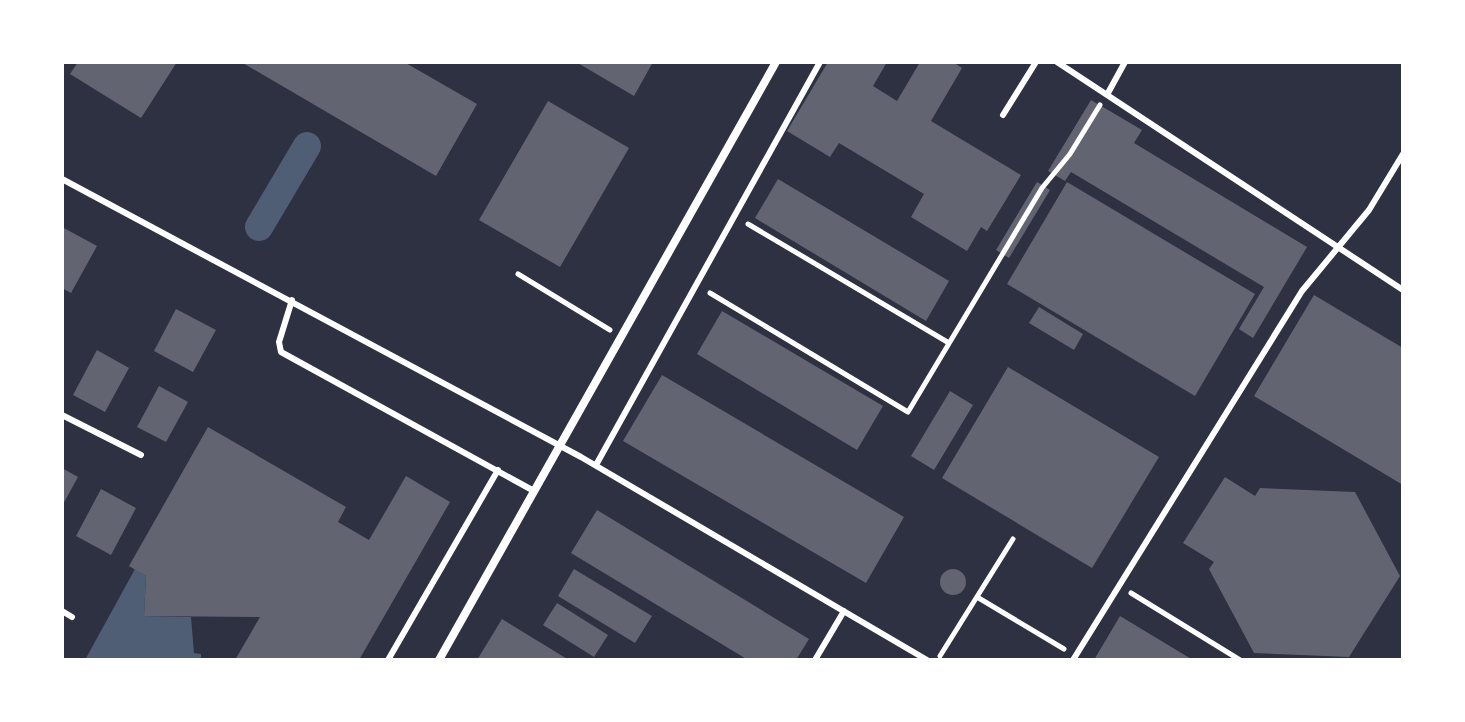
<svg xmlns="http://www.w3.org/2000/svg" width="1465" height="722" font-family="'Titillium Web',sans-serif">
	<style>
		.water { fill: #4f5d75 }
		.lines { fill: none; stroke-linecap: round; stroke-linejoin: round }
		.canal { stroke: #4f5d75; stroke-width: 28 }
		.building { fill: #626471 }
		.path { stroke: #fff; stroke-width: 5 }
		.service { stroke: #fff; stroke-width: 6 }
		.minor { stroke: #fff; stroke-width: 8 }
	</style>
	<rect width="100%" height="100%" fill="#2d3142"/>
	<path class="water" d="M 135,569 L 146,576 L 144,616 L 191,617 L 194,653 L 201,654 L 201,660 L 85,660 Z"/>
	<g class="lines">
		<path class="canal" d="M 259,227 L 307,146"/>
	</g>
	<path class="building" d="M 78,62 L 177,62 L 141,118 L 70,74 Z
		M 241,62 L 404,62 L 477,104 L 436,176 Z
		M 576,62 L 653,62 L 634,96 Z
		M 828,62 L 887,62 L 873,86 L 897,101 L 920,62 L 953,62 L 962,68 L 931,121 L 1021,175 L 987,231 L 981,227 L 967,251 L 911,217 L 924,194 L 839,143 L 830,157 L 787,131 Z
		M 1091,100 L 1142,130 L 1134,143 L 1307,247 L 1253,338 L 1239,329 L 1264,287 L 1071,172 L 1065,181 L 1048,171 Z
		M 548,101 L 629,148 L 560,267 L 479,220 Z
		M 778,179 L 949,281 L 926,321 L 755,218 Z
		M 1037,182 L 1050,190 L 1009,258 L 996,250 Z
		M 1067,182 L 1255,294 L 1195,396 L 1007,284 Z
		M 62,227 L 97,246 L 71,293 L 62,288 Z
		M 1314,295 L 1403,348 L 1403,485 L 1254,396 Z
		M 1039,307 L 1083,334 L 1074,350 L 1029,323 Z
		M 176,309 L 216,330 L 193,372 L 154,351 Z
		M 722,311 L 883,406 L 857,450 L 697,354 Z
		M 97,350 L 129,368 L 105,412 L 73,395 Z
		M 1008,367 L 1159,457 L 1092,568 L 942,478 Z
		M 662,375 L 904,517 L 866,583 L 623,441 Z
		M 159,386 L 188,402 L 166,442 L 137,427 Z
		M 950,391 L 973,405 L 934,470 L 911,456 Z
		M 208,427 L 346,507 L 338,522 L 369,540 L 406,476 L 450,502 L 359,660 L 235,660 L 260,617 L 144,616 L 146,576 L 129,566 Z
		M 62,468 L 78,477 L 62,506 Z
		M 1225,477 L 1255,496 L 1260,488 L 1355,492 L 1400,576 L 1349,657 L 1254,653 L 1209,569 L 1214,562 L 1183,543 Z
		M 101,489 L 136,508 L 111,555 L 76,536 Z
		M 597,510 L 809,639 L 796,660 L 748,660 L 571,553 Z
		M 574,569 L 652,616 L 635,643 L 558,596 Z
		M940 582a13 13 0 1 1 26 0a13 13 0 1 1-26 0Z
		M 557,603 L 608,635 L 594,657 L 543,625 Z
		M 1120,616 L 1193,660 L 1094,660 Z
		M 502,619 L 569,660 L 477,660 Z"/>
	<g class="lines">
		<path class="path" d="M 748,224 L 949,343
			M 518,274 L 610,330
			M 710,293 L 908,412 L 1042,188 L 1070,154 L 1100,105
			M 1131,593 L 1240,660
			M 977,597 L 1064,649
			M 940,656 L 1013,539"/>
		<path class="service" d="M 1057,62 L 1403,290
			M 1108,93 L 1125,62
			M 1003,115 L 1036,62
			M 62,179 L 581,457 L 927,660
			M 292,300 L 279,342 L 281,352 L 534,491
			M 62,415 L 141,455
			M 596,465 L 820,62
			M 62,611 L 72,617
			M 388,660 L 498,470
			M 815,660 L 844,611
			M 1073,660 L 1302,291 L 1369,210 L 1403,154"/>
		<path class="minor" d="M 439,660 L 776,62"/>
	</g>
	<rect width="1465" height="722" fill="none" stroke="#ffffff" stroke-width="128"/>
</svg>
